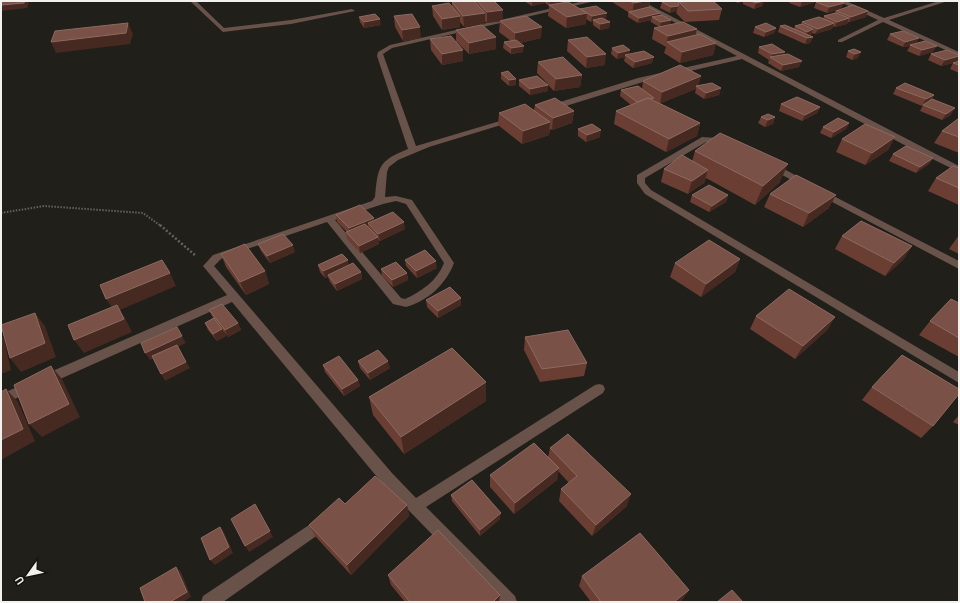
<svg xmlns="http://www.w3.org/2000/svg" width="960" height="603" font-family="'PT Sans',sans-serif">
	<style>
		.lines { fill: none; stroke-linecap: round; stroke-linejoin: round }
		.path-far1 { stroke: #63635e; stroke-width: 2; stroke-dasharray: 1.5 1.5; stroke-linecap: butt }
		.path { stroke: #63635e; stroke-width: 2.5; stroke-dasharray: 2 2; stroke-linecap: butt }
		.service { fill: #685249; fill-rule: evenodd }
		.minor { fill: #685249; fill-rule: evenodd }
		.wall { fill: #6a3e32 }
		.shaded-wall { fill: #462920 }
		.building { fill: #795146; stroke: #8c6a60 }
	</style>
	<rect width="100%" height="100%" fill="#201f1a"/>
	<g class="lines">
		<path class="path-far1" d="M 1,213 L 44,206 L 143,213 L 161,226"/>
		<path class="path" d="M 160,225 L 196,256"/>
		<path class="service" d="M 190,1 L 196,1 L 224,28 L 291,20 L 352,9 L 355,11 L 291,24 L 223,32 Z"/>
		<path class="minor" d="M 584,1 L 595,1 L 392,48 L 383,54 L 416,146 L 510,118 L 517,120 L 429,147 L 398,160 L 389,167 L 387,172 L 385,197 L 396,196 L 412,200 L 454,263 C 446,284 428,301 406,307 L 393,304 L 327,222 L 244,250 L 221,259 L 214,266 L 392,473 L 416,498 L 595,385 L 599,384 L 603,385 L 605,389 L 603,393 L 426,507 L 515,596 L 517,602 L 498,602 L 382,483 L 232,302 L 49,384 L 45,385 L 41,384 L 39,380 L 41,376 L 227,295 L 203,266 L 213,255 L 372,201 L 375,197 C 378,167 378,161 408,149 L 377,56 L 378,52 L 390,45 ZM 396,201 L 406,204 L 444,263 C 437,281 422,291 405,299 L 401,298 L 335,220 L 383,204 Z
			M 635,1 L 642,1 L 959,166 L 959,172 L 912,149 L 742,59 L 643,82 L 553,110 L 547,110 L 547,106 L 638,78 L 737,56 Z
			M 838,1 L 846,1 L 884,18 L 939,1 L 948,1 L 889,20 L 959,52 L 959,56 L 883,22 L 842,42 L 838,42 L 838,40 L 878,20 Z
			M 702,137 L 717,138 L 728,143 L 724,145 L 706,142 L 645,178 L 645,183 L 651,190 L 959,372 L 959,383 L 645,194 L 637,183 L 637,175 Z
			M 771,162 L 808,182 L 809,184 L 808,186 L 802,186 L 768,167 L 768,163 Z
			M 822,190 L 959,261 L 959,269 L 819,195 L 817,193 Z
			M 29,382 L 33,383 L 35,387 L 33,391 L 1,405 L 1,394 Z
			M 324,515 L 329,517 L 331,522 L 329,527 L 223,602 L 201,602 L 203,596 Z"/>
	</g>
	<path class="wall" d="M 461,1 L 494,1 L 503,20 L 541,38 L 520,43 L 523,52 L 511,54 L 503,48 L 504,42 L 511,41 L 499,32 L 500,21 L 487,23 L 485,21 L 485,24 L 464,27 L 460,22 L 460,27 L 442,30 L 433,16 L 432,6 L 452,7 L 452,2 Z
		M 524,1 L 559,1 L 559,3 L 565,2 L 563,1 L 574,1 L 569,2 L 580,9 L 606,19 L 604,19 L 610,22 L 609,28 L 600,30 L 593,25 L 593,21 L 591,22 L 586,19 L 586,24 L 566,28 L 548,16 L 549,6 L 545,3 L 532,6 Z
		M 612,1 L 650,1 L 649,7 L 659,15 L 671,20 L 670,24 L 695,36 L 716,43 L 713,55 L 680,63 L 664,53 L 666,47 L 652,39 L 654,28 L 659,27 L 651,22 L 651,20 L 638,23 L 628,17 L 628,12 L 612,2 Z
		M 668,1 L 722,9 L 719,20 L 685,22 L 676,13 L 677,11 L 670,13 L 660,8 L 662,2 Z
		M 734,1 L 764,1 L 762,6 L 754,9 L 743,4 L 743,1 L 738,3 Z
		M 790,1 L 818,1 L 800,7 L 789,3 Z
		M 816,2 L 841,9 L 827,13 L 814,8 Z
		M 836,11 L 868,11 L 866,17 L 849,22 L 848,22 L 847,24 L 835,27 L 833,26 L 832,29 L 815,34 L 812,33 L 811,35 L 810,36 L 813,37 L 810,43 L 805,44 L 778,32 L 780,26 L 794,29 L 795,26 L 801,24 L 802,22 L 823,19 L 824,16 L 834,13 Z
		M 394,16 L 421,38 L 403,41 L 395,27 Z
		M 359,17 L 381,25 L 364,28 L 360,22 Z
		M 755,27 L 776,28 L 774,33 L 764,37 L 753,33 Z
		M 456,30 L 496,49 L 469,54 L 456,41 Z
		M 890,34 L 916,43 L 933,52 L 919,56 L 907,51 L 910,46 L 903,47 L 887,40 Z
		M 430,39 L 463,50 L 463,61 L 442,65 L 431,50 Z
		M 568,40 L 605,65 L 586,68 L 567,51 Z
		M 759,47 L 785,52 L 783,55 L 799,67 L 781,71 L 768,63 L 769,60 L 758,53 Z
		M 612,48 L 630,54 L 652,63 L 633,68 L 624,61 L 625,57 L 617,59 L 611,54 Z
		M 854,49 L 858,58 L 852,60 L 846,57 L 848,51 Z
		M 931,54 L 958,61 L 959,61 L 959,73 L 950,69 L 953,63 L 941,66 L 928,60 Z
		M 538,62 L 582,75 L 580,87 L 554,91 L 548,85 L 548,91 L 530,95 L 519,86 L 519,80 L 548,84 L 537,73 Z
		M 501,73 L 516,85 L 509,86 L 501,79 Z
		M 643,81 L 699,86 L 721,88 L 719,95 L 704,99 L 695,93 L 696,89 L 660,103 L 700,123 L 697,136 L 666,152 L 614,124 L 616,111 L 631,105 L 620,96 L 621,90 L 642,89 Z
		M 896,88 L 934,95 L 932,99 L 951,115 L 942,120 L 920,111 L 923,105 L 922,106 L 893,94 Z
		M 781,104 L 820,107 L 817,113 L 802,121 L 779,111 Z
		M 535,105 L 574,111 L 572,123 L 552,130 L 550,129 L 549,135 L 522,144 L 498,125 L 499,113 L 534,110 Z
		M 761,117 L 775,117 L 773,124 L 765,127 L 758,123 Z
		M 959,118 L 959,153 L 934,143 L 942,131 Z
		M 849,123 L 846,129 L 831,138 L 820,133 L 823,127 Z
		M 578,129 L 600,137 L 586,142 L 578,136 Z
		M 895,137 L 888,150 L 865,165 L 836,152 L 842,139 Z
		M 695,151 L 780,182 L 755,205 L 706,178 L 704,183 L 688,194 L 661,182 L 664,169 L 692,161 Z
		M 893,154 L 933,158 L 929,164 L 916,173 L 889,161 Z
		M 959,168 L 959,205 L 928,191 L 936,178 Z
		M 770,194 L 829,208 L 803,227 L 764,207 Z
		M 692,195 L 728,195 L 726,202 L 709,212 L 690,202 Z
		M 336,215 L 374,220 L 405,229 L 380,241 L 378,240 L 379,244 L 360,253 L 347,239 L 346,232 L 347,232 L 337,222 Z
		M 959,235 L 959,254 L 949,249 Z
		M 842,236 L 912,246 L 903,260 L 885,276 L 835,249 Z
		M 258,244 L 295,252 L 270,263 L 261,251 Z
		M 221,254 L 265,271 L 269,284 L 246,295 L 226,267 Z
		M 740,259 L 735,272 L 701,297 L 670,277 L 675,263 Z
		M 405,260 L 437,268 L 417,278 L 406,266 Z
		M 318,265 L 349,266 L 361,272 L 362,279 L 337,291 L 330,282 L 328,277 L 325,278 L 320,272 Z
		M 381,269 L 407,273 L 408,280 L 393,287 L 382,276 Z
		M 426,300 L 461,305 L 438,318 L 427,307 Z
		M 959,303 L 959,357 L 919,335 L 930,321 Z
		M 209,310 L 238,323 L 241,330 L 228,337 L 223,330 L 226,336 L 217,341 L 208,330 L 205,323 L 213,318 Z
		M 756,316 L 835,317 L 827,330 L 795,359 L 750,329 Z
		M 525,337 L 587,363 L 584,376 L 540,382 L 524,350 Z
		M 358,361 L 390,368 L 370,380 L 360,368 Z
		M 323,365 L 358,380 L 360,386 L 344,396 L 325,372 Z
		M 486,382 L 486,401 L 404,454 L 373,415 L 369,397 Z
		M 872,387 L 933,426 L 921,438 L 862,400 Z
		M 959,415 L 959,425 L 953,422 Z
		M 550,448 L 627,506 L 592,536 L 559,501 L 561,489 L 569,483 L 558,471 L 557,480 L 514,514 L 490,487 L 490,475 L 548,457 Z
		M 451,495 L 500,519 L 480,536 L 452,501 Z
		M 407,505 L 409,516 L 351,575 L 315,536 L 309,525 Z
		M 388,575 L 500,595 L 499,602 L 405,602 L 391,585 Z
		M 582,576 L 689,590 L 682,600 L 680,602 L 591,602 L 579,586 Z"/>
	<path class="shaded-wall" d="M 25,1 L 29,1 L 29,2 L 27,8 L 2,11 L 2,10 L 1,11 L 1,3 Z
		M 532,1 L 545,1 L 545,3 L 532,6 Z
		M 550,1 L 559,1 L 559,4 L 549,6 Z
		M 645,1 L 650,1 L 648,11 L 632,14 L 634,3 Z
		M 764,1 L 762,6 L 754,9 L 756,3 Z
		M 802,1 L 818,1 L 800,7 Z
		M 844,3 L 841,9 L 827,13 L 829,7 Z
		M 678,6 L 677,11 L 670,13 L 671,7 Z
		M 503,10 L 503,21 L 487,23 L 487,12 Z
		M 868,11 L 866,17 L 849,22 L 851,17 Z
		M 485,13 L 485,24 L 464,27 L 463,16 Z
		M 587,13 L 586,24 L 566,28 L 567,17 Z
		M 607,13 L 606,19 L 595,21 L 593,20 L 593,21 L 591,22 L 592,16 Z
		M 660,13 L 659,19 L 652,17 L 651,20 L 638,23 L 639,18 Z
		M 460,16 L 460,27 L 442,30 L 442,19 Z
		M 849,18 L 847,24 L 835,27 L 837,22 Z
		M 380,19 L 381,25 L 364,28 L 364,22 Z
		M 671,20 L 670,25 L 660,28 L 661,22 Z
		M 610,22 L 609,28 L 600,30 L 600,24 Z
		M 128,23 L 133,34 L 130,44 L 56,53 L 51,42 Z
		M 834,23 L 832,29 L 815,34 L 818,29 Z
		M 420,27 L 421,38 L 403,41 L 402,30 Z
		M 542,27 L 541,38 L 515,44 L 515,33 Z
		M 776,28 L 774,33 L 764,37 L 766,32 Z
		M 697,29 L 694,41 L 667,42 L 666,47 L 668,36 Z
		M 813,29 L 811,35 L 805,37 L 807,32 Z
		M 496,37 L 496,49 L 469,54 L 469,43 Z
		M 813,37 L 810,43 L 805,44 L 807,38 Z
		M 919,38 L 916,44 L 910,45 L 910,46 L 903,47 L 905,42 Z
		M 716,43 L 713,55 L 680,63 L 682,52 Z
		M 524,46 L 523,52 L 511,54 L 511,48 Z
		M 937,46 L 933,52 L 919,56 L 922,50 Z
		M 463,50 L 463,61 L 442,65 L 442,54 Z
		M 630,50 L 629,56 L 625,55 L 625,57 L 617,59 L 618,53 Z
		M 785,52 L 782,58 L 771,58 L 772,54 Z
		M 861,52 L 858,58 L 852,60 L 855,54 Z
		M 606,54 L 605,65 L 586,68 L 587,57 Z
		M 959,56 L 959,59 L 957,62 L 941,66 L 945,60 Z
		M 654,57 L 652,63 L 633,68 L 635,62 Z
		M 802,61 L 799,67 L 781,71 L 783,65 Z
		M 582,75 L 580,87 L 554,91 L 556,79 Z
		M 701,76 L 698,88 L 696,86 L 696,89 L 660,104 L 662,92 Z
		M 516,79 L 516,85 L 509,86 L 509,80 Z
		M 548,85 L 548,91 L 530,95 L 530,89 Z
		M 721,88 L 719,95 L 704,99 L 706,93 Z
		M 934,95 L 931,101 L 922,106 L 926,99 Z
		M 820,107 L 817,113 L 802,121 L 805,115 Z
		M 955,108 L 951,115 L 942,120 L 946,114 Z
		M 574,111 L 572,123 L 552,130 L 553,118 Z
		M 775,117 L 773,124 L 765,127 L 768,120 Z
		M 550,122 L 549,135 L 522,144 L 523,131 Z
		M 700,123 L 697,136 L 666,152 L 669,139 Z
		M 849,123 L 846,129 L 831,138 L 834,132 Z
		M 601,130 L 600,137 L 586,142 L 587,135 Z
		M 895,137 L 888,150 L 865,165 L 872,153 Z
		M 933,158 L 929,164 L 916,173 L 920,167 Z
		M 788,164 L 780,182 L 755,205 L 763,186 Z
		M 708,170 L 704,183 L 688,194 L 692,181 Z
		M 728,195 L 726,202 L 709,212 L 712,206 Z
		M 836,195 L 829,208 L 803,227 L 809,213 Z
		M 374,218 L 375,224 L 368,223 L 368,227 L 350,235 L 349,228 Z
		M 404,222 L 405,229 L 380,241 L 378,234 Z
		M 378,237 L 379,244 L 360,253 L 359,246 Z
		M 293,245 L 295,252 L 270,263 L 267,256 Z
		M 912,246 L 903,260 L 885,276 L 894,263 Z
		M 740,259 L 735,272 L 701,297 L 706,284 Z
		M 348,260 L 349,267 L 325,278 L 323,271 Z
		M 436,261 L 437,268 L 417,278 L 416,271 Z
		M 265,271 L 269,284 L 246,295 L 240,282 Z
		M 361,272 L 362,279 L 337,291 L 335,284 Z
		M 170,273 L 176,286 L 120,310 L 125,318 L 132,332 L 84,353 L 74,340 L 115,312 L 106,299 Z
		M 407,273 L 408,280 L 393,287 L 392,280 Z
		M 461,298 L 461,305 L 438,318 L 438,311 Z
		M 35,313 L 45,326 L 56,357 L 21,372 L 10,358 Z
		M 835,317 L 827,330 L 795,359 L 803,346 Z
		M 238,323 L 241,330 L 228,337 L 225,330 Z
		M 222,329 L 226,336 L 217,341 L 213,334 Z
		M 1,335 L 4,339 L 11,370 L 1,374 Z
		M 182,336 L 186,343 L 150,360 L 145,353 Z
		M 388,361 L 390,368 L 370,380 L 368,373 Z
		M 186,362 L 190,368 L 165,381 L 161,374 Z
		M 51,366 L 62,379 L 80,417 L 42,437 L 29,424 Z
		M 358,380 L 360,386 L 344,396 L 342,389 Z
		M 486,382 L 486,401 L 404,454 L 401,437 Z
		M 6,389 L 18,402 L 35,441 L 1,460 L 1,440 Z
		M 559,468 L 557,480 L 514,514 L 515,503 Z
		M 631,494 L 627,506 L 592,536 L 596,525 Z
		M 255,504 L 273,537 L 249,552 L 245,546 Z
		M 407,505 L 409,516 L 351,575 L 347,565 Z
		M 501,513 L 500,519 L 480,536 L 480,530 Z
		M 220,527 L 224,532 L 233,553 L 215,565 L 210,560 Z
		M 176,567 L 181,572 L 191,597 L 183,602 L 170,602 Z
		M 689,590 L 682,600 L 680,602 L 674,602 Z
		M 500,595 L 499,602 L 493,602 Z"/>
	<path class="building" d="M 2,1 L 25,1 L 24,3 L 1,5 Z
		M 461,1 L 474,1 L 485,13 L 463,16 L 452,2 Z
		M 477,1 L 494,1 L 503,10 L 487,12 Z
		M 629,1 L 645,1 L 634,3 Z
		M 668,1 L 695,1 L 679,2 L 678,6 L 671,7 L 662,2 Z
		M 703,1 L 713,1 L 722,9 L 688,11 L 679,2 Z
		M 750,1 L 764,1 L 756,3 Z
		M 820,1 L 838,1 L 844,3 L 829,7 L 816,2 Z
		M 568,2 L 587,13 L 567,17 L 549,5 Z
		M 449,3 L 460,16 L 442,19 L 432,6 Z
		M 853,5 L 868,11 L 851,17 L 836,11 Z
		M 596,6 L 607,13 L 592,16 L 580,9 Z
		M 649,7 L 660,13 L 639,18 L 629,12 Z
		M 836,13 L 849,18 L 837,22 L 824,16 Z
		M 375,14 L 380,19 L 364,22 L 359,17 Z
		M 412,14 L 420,27 L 402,30 L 394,16 Z
		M 662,15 L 671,20 L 661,22 L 652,17 Z
		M 526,16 L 542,27 L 515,33 L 500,21 Z
		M 819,17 L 834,23 L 818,29 L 802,22 Z
		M 602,18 L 610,22 L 600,24 L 593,20 Z
		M 683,22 L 697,29 L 668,36 L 654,28 Z
		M 128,23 L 126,33 L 51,42 L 55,31 Z
		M 766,23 L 776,28 L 766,32 L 755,27 Z
		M 802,24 L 813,29 L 807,32 L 795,26 Z
		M 482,25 L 496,37 L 469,43 L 456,30 Z
		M 785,25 L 813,37 L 807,38 L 780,26 Z
		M 903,31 L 919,38 L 905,42 L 890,34 Z
		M 700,34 L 716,43 L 682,52 L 667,42 Z
		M 451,36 L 463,50 L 442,54 L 430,39 Z
		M 587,37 L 606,54 L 587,57 L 568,40 Z
		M 516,40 L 524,46 L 511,48 L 504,42 Z
		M 925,41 L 937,46 L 922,50 L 910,45 Z
		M 772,44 L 785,52 L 772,54 L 759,47 Z
		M 623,45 L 630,50 L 618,53 L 612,48 Z
		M 854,49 L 861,52 L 855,54 L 848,51 Z
		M 947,50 L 959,55 L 959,56 L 945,60 L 931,54 Z
		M 644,51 L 654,57 L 635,62 L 625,55 Z
		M 788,54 L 802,61 L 783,65 L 770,57 Z
		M 563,57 L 582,75 L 556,79 L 538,62 Z
		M 959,61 L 959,65 L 953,63 Z
		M 680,65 L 701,76 L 662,92 L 643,81 Z
		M 508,71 L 516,79 L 509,80 L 501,73 Z
		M 537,76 L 548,85 L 530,89 L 519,80 Z
		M 712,83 L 721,88 L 706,93 L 696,86 Z
		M 905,83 L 934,95 L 926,99 L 896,88 Z
		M 638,86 L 654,98 L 650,99 L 648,98 L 637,102 L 621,90 Z
		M 797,97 L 820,107 L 805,115 L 781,104 Z
		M 555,98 L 574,111 L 553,118 L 535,105 Z
		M 648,98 L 700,123 L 669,139 L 616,111 Z
		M 932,99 L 955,108 L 946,114 L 923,105 Z
		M 525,104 L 550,122 L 523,131 L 499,113 Z
		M 768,114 L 775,117 L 768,120 L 761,117 Z
		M 838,118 L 849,123 L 834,132 L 823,127 Z
		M 959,118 L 959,137 L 942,131 Z
		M 592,124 L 601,130 L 587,135 L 578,129 Z
		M 865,124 L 895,137 L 872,153 L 842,139 Z
		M 720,133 L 788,164 L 763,186 L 695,151 Z
		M 906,146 L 933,158 L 920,167 L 893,154 Z
		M 682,155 L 708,170 L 692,181 L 664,169 Z
		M 953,166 L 959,168 L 959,188 L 936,178 Z
		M 796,175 L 836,195 L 809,213 L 770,194 Z
		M 709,185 L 728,195 L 712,206 L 692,195 Z
		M 360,205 L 374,218 L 349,228 L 336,215 Z
		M 393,212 L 404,222 L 378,234 L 368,223 Z
		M 861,221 L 912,246 L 894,263 L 842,236 Z
		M 365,224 L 378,237 L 359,246 L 346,232 Z
		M 283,234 L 293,245 L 267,256 L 258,244 Z
		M 709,240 L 740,259 L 706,284 L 675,263 Z
		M 245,244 L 265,271 L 240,282 L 221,254 Z
		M 425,250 L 436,261 L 416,271 L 405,260 Z
		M 342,254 L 348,260 L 323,271 L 318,265 Z
		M 162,260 L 170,273 L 106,299 L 100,285 Z
		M 396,262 L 407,273 L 392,280 L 381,269 Z
		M 353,263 L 361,272 L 335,284 L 328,275 Z
		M 450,287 L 461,298 L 438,311 L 426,300 Z
		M 789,289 L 835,317 L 803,346 L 756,316 Z
		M 951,299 L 959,303 L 959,338 L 930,321 Z
		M 222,304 L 238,323 L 225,330 L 209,310 Z
		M 117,305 L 124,319 L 74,340 L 68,325 Z
		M 35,313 L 45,343 L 10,358 L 1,325 Z
		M 214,318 L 222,329 L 213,334 L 205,323 Z
		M 177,327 L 182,336 L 145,353 L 141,343 Z
		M 568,330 L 587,363 L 542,369 L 525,337 Z
		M 177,345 L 186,362 L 161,374 L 152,356 Z
		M 452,348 L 486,382 L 401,437 L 369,397 Z
		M 378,350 L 388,361 L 368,373 L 358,361 Z
		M 902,355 L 959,389 L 959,394 L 933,426 L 872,387 Z
		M 339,356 L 358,380 L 342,389 L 323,365 Z
		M 51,366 L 69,404 L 29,424 L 14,385 Z
		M 6,389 L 23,429 L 1,440 L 1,392 Z
		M 568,434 L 631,494 L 596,525 L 561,489 L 577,476 L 550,448 Z
		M 534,443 L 559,468 L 515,503 L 490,475 Z
		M 375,476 L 407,505 L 347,565 L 309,525 L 339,498 L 345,504 Z
		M 472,480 L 501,513 L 480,530 L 451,495 Z
		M 255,504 L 270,531 L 245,546 L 231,519 Z
		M 220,527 L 229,547 L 210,560 L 201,538 Z
		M 438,530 L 500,595 L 493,602 L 410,602 L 388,575 Z
		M 640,533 L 689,590 L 674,602 L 601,602 L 582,576 Z
		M 176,567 L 187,592 L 170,602 L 145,602 L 140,588 Z
		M 732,590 L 743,602 L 717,602 Z"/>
	<rect width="960" height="603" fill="none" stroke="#f1f1ed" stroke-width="4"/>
	<g transform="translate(28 575) rotate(237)" stroke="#161611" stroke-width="3" paint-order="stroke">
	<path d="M0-3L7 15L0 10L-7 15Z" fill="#f1f1ed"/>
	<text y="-6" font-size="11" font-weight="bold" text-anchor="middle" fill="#f1f1ed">U</text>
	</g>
</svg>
